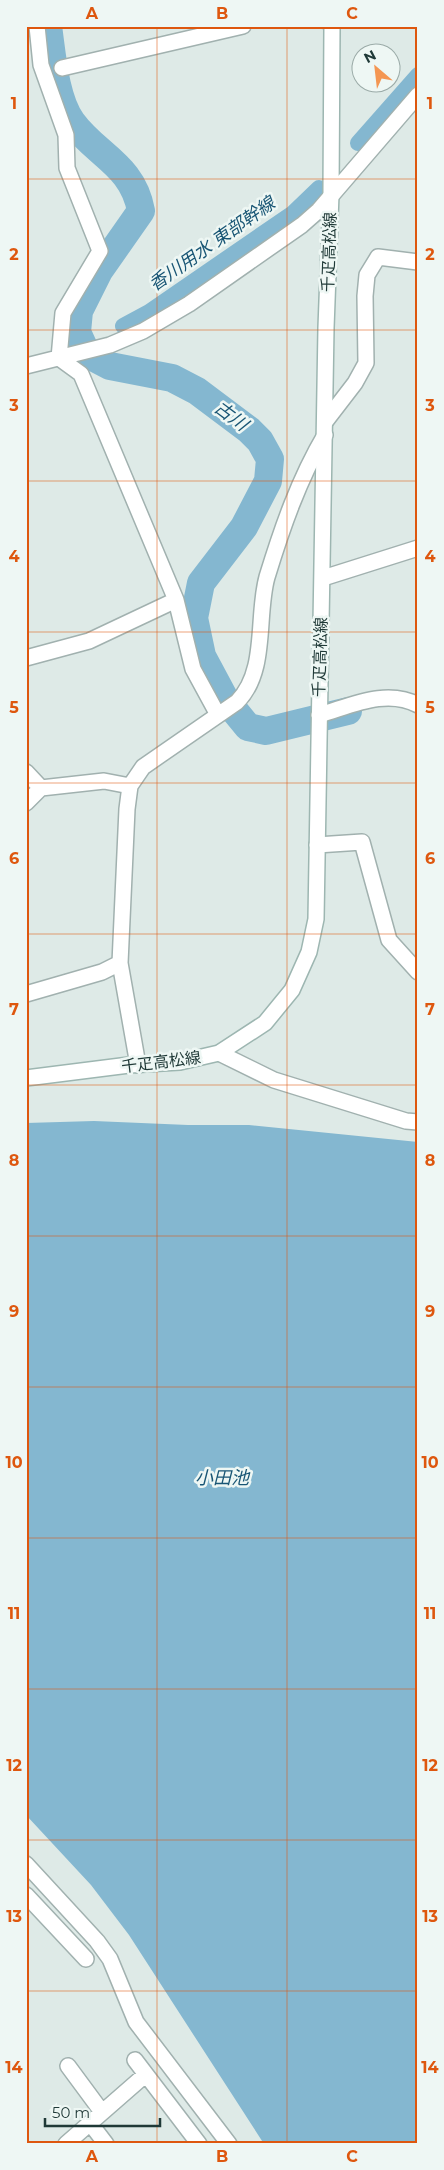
<svg xmlns="http://www.w3.org/2000/svg" width="444" height="2170" font-family="Montserrat,'Noto Sans JP',sans-serif">
	<style>
		.water { fill: #84b7d0 }
		.lines { fill: none; stroke-linecap: round; stroke-linejoin: round }
		.stream { stroke: #84b7d0; stroke-width: 4.5 }
		.canal { stroke: #84b7d0; stroke-width: 16 }
		.river { stroke: #84b7d0; stroke-width: 28 }
		.minor-casing { stroke: #a1b1af; stroke-width: 18 }
		.secondary-casing { stroke: #9db6b1; stroke-width: 18 }
		.minor { stroke: #fff; stroke-width: 15 }
		.secondary { stroke: #fff; stroke-width: 15 }
		.grid { fill: none; stroke: #de570e; stroke-width: 1; stroke-opacity: 0.55 }
		.labels { text-anchor: middle; dominant-baseline: central; stroke-width: 5; stroke-linejoin: round; paint-order: stroke }
		.street-label { font-size: 16px; fill: #1f3937; stroke: #eef7f4 }
		.water-label { font-size: 18px; font-style: italic; fill: #195675; stroke: #eef7f4 }
		.neatline { fill: none; stroke: #de570e; stroke-width: 2 }
		.grid-label { font-size: 16px; text-anchor: middle; font-weight: bold; fill: #de570e }
	</style>
	<rect width="100%" height="100%" fill="#deeae7"/>
	<path class="water" d="M 94,1121 L 188,1125 L 249,1125 L 418,1142 L 418,2144 L 264,2144 L 129,1935 L 91,1885 L 26,1815 L 26,1123 Z"/>
	<g class="lines">
		<path class="stream" d="M 319,26 L 323,27"/>
		<path class="canal" d="M 358,143 L 418,75
			M 123,326 L 149,312 L 293,213 L 319,188"/>
		<path class="river" d="M 48,26 C 52,54 55,99 72,122 C 97,156 133,165 141,211 L 99,271 L 79,311 L 77,332 L 87,354 L 110,366 L 172,378 L 197,391 L 249,430 L 260,441 L 270,459 L 268,481 L 244,527 L 201,583 L 194,618 L 202,656 L 225,699 L 248,727 L 266,731 L 348,711"/>
		<defs>
			<path id="minor" d="M 62,68 L 243,26
				M 26,366 L 110,345 L 143,331 L 189,304 L 302,225 L 319,210 L 418,95
				M 325,422 L 355,383 L 366,363 L 365,296 L 367,275 L 378,257 L 418,262
				M 323,578 L 418,548
				M 176,600 L 193,669 L 218,715
				M 26,658 L 89,641 L 176,600 L 81,374 L 59,358 L 63,313 L 100,251 L 67,168 L 66,135 L 41,65 L 37,26
				M 319,715 C 351,706 386,688 418,705
				M 26,772 L 41,788 L 104,781 L 130,786
				M 26,803 L 41,788
				M 317,845 L 362,842 L 389,940 L 418,972
				M 26,994 L 102,972 L 120,963
				M 219,1053 L 274,1080 L 406,1121 L 418,1122
				M 138,1065 L 120,963 L 127,809 L 130,786 L 143,767 L 237,702 C 268,671 256,616 267,577 C 282,528 299,479 325,435
				M 26,1864 L 97,1941 L 110,1959 L 136,2022 L 229,2144
				M 26,1895 L 86,1959
				M 135,2060 L 199,2144
				M 68,2066 L 102,2112
				M 90,2123 L 106,2144
				M 66,2144 L 145,2075"/>
			<path id="secondary" d="M 26,1078 L 129,1065 L 180,1062 L 219,1053 L 265,1023 L 292,990 L 309,952 L 316,919 L 326,328 L 331,194 L 332,26"/>
		</defs>
		<use href="#minor" class="minor-casing"/>
		<use href="#secondary" class="secondary-casing"/>
		<use href="#minor" class="minor"/>
		<use href="#secondary" class="secondary"/>
	</g>
	<path class="grid" d="M 157,26 L 157,2144M 287,26 L 287,2144M 26,179 L 418,179M 26,330 L 418,330M 26,481 L 418,481M 26,632 L 418,632M 26,783 L 418,783M 26,934 L 418,934M 26,1085 L 418,1085M 26,1236 L 418,1236M 26,1387 L 418,1387M 26,1538 L 418,1538M 26,1689 L 418,1689M 26,1840 L 418,1840M 26,1991 L 418,1991"/>
	<g class="labels">
		<g class="street-label">
			<text transform="translate(329 252) rotate(-88)">千疋高松線</text>
			<text transform="translate(320 657) rotate(-88)">千疋高松線</text>
			<text transform="translate(161 1062) rotate(-7)">千疋高松線</text>
		</g>
		<g class="water-label">
			<text transform="translate(212 244) rotate(-35)">香川用水 東部幹線</text>
			<text transform="translate(231 416) rotate(37)">古川</text>
			<text x="222" y="1478">小田池</text>
		</g>
	</g>
	<rect width="444" height="2170" fill="none" stroke="#eef7f4" stroke-width="55"/>
	<g transform="translate(376 68) rotate(332)"><circle r="24" fill="#eef7f4" stroke="#9baba8"/>
	<path d="M0-4L9 19L0 12L-9 19Z" fill="#f49652"/>
	<text y="-8" font-size="14" font-weight="bold" text-anchor="middle" fill="#1f3937">N</text>
	</g>
	<path d="M45 2118v8h115v-8" fill="none" stroke="#1f3937" stroke-width="2.5"/>
	<text x="52" y="2118" font-size="15" fill="#1f3937" stroke="#eef7f4" stroke-width="4" paint-order="stroke">50 m</text>
	<rect x="28" y="28" width="388" height="2114" class="neatline"/>
	<g class="grid-label">
		<text x="92" y="19">A</text>
		<text x="222" y="19">B</text>
		<text x="352" y="19">C</text>
		<text x="14" y="109">1</text>
		<text x="430" y="109">1</text>
		<text x="14" y="260">2</text>
		<text x="430" y="260">2</text>
		<text x="14" y="411">3</text>
		<text x="430" y="411">3</text>
		<text x="14" y="562">4</text>
		<text x="430" y="562">4</text>
		<text x="14" y="713">5</text>
		<text x="430" y="713">5</text>
		<text x="14" y="864">6</text>
		<text x="430" y="864">6</text>
		<text x="14" y="1015">7</text>
		<text x="430" y="1015">7</text>
		<text x="14" y="1166">8</text>
		<text x="430" y="1166">8</text>
		<text x="14" y="1317">9</text>
		<text x="430" y="1317">9</text>
		<text x="14" y="1468">10</text>
		<text x="430" y="1468">10</text>
		<text x="14" y="1619">11</text>
		<text x="430" y="1619">11</text>
		<text x="14" y="1771">12</text>
		<text x="430" y="1771">12</text>
		<text x="14" y="1922">13</text>
		<text x="430" y="1922">13</text>
		<text x="14" y="2073">14</text>
		<text x="430" y="2073">14</text>
		<text x="92" y="2162">A</text>
		<text x="222" y="2162">B</text>
		<text x="352" y="2162">C</text>
	</g>
</svg>
